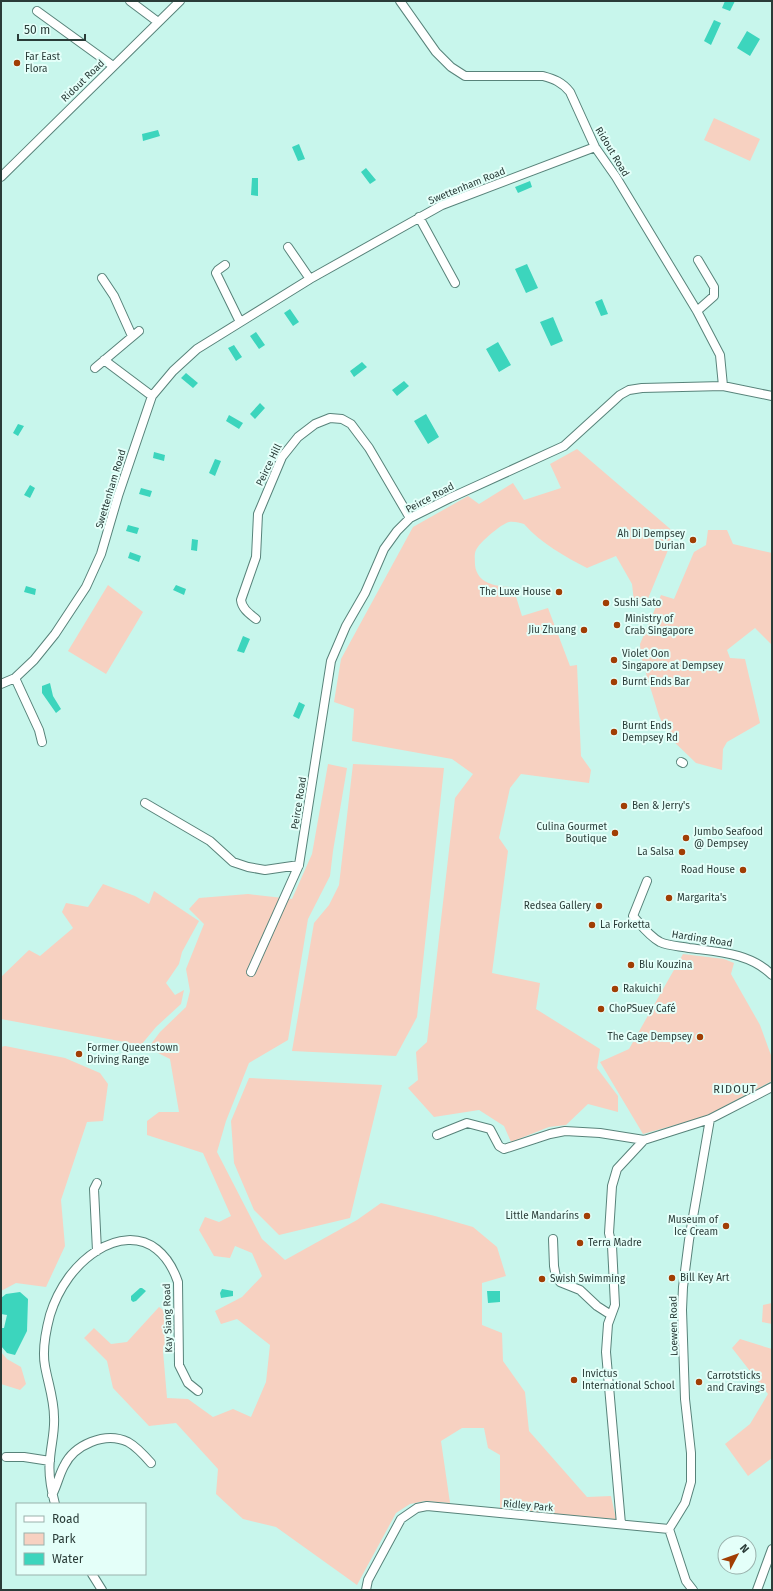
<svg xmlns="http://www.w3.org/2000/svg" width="773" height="1591" font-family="'Fira Sans',sans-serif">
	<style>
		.green { fill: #f7d1c1 }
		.water { fill: #3cd5bd }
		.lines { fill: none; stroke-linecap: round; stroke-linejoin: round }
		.street-casing { stroke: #58837a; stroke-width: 10 }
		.street { stroke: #fff; stroke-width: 8 }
		.poi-dot { fill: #a13e04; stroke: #e4fff9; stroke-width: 1.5 }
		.labels { text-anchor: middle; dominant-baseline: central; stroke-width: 4; stroke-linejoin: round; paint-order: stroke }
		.poi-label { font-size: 10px; fill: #2a3c38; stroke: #e4fff9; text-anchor: start }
		.street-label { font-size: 10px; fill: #2a3c38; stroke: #e4fff9 }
		.neighbourhood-label { font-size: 11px; letter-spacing: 1px; fill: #2a3c38; stroke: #e4fff9 }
	</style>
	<rect width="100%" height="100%" fill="#c8f6ec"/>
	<path class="green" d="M 714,118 L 760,139 L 750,161 L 704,140 Z
		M 577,449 L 675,533 L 645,606 L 634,602 L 632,584 L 616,556 L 587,568 C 564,556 542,544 524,524 C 520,523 514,521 509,522 C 501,524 480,542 476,550 C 474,554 475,560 475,565 C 477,584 497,587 513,587 L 522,616 L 548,608 L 570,666 L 577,665 L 581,756 L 591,770 L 589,783 L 521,774 L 510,788 L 499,838 L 508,851 L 492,973 L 540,983 L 536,1009 L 600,1049 L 597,1068 L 618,1096 L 618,1112 L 588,1104 L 566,1125 L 549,1127 L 511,1142 L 504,1126 L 479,1110 L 434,1117 L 408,1088 L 418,1080 L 416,1052 L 427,1042 L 455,798 L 473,774 L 452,759 L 352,741 L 354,709 L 334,702 L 341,659 L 413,527 L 468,496 L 479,504 L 513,483 L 524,500 L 561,488 L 550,464 Z
		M 708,530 L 727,530 L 733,544 L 772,553 L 772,645 L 755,628 L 727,650 L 730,658 L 745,659 L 760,723 L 727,742 L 723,749 L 722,770 L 696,763 L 669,737 L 659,716 L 641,657 L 640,644 L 661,595 L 674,599 L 694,552 L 706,545 Z
		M 108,585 L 143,612 L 106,674 L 68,651 Z
		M 328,764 L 347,768 L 333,851 L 330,876 L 308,919 L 288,1040 L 249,1063 L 226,1121 L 217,1152 L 262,1239 L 285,1260 L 357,1220 L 381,1203 L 435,1216 L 473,1227 L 497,1247 L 506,1276 L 482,1283 L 482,1325 L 502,1333 L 503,1361 L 525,1392 L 529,1431 L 587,1497 L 611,1496 L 616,1519 L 500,1510 L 500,1455 L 488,1448 L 484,1428 L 462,1428 L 441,1441 L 450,1503 L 425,1501 L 410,1504 L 396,1513 L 357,1585 L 276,1527 L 243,1519 L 216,1494 L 218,1469 L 176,1423 L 149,1426 L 113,1388 L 107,1361 L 84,1338 L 94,1328 L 111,1344 L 127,1342 L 159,1307 L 172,1316 L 163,1351 L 167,1398 L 188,1399 L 213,1417 L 233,1409 L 251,1417 L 266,1382 L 270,1345 L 237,1319 L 221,1324 L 215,1311 L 242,1297 L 262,1276 L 252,1253 L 235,1246 L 230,1258 L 214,1256 L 199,1230 L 205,1217 L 219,1222 L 231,1216 L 203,1153 L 147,1135 L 147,1121 L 159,1112 L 179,1112 L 170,1059 L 148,1048 L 160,1032 L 186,1007 L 190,991 L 186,969 L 204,924 L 189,909 L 199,898 L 248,894 L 292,899 L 312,854 Z
		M 353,764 L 444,768 L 417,1017 L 396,1056 L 292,1051 L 314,923 L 329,905 L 339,885 Z
		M 103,884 L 135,896 L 149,904 L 154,891 L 199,921 L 182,952 L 179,964 L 166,983 L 175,995 L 184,990 L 181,1004 L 156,1027 L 141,1045 L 1,1019 L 1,977 L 29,950 L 40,956 L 73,928 L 62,912 L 66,903 L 88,907 Z
		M 683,954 L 724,959 L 734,963 L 731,974 L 760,1025 L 772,1058 L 772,1081 L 704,1117 L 643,1134 L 600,1062 L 629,1049 Z
		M 5,1046 L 65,1058 L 100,1073 L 108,1084 L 103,1121 L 87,1122 L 61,1200 L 65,1246 L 46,1287 L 16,1283 L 1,1291 L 1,1047 Z
		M 249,1078 L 382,1085 L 350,1218 L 279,1235 L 254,1210 L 234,1163 L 231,1121 Z
		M 772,1303 L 772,1324 L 762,1322 L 763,1305 Z
		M 740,1339 L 772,1349 L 772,1458 L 748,1476 L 725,1444 L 750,1424 L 768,1394 L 732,1348 Z
		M 1,1352 L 7,1359 L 21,1367 L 26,1384 L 20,1390 L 1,1384 Z"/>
	<path class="water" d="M 725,1 L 735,1 L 730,11 L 722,8 Z
		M 714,20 L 721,23 L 711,45 L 704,41 Z
		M 747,31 L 760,39 L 750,56 L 737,48 Z
		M 158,130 L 160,136 L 143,141 L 142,134 Z
		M 299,144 L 305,159 L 298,161 L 292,147 Z
		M 366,168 L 376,180 L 370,184 L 361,172 Z
		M 252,178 L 258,178 L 258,196 L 251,195 Z
		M 530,181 L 532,187 L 518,193 L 515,187 Z
		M 527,264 L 538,288 L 526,293 L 515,269 Z
		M 602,299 L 608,314 L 601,316 L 595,302 Z
		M 290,309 L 299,322 L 293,326 L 284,313 Z
		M 553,317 L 563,341 L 551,346 L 540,322 Z
		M 256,332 L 265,345 L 259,349 L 250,336 Z
		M 498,342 L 511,365 L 499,372 L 486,349 Z
		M 234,345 L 242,357 L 236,361 L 228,348 Z
		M 362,362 L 367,367 L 354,377 L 350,371 Z
		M 186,373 L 198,383 L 193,388 L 181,378 Z
		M 404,381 L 409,386 L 397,396 L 392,390 Z
		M 260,403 L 265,408 L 255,419 L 250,414 Z
		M 426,414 L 439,437 L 428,444 L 414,421 Z
		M 229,415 L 243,423 L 239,429 L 226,421 Z
		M 18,424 L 24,426 L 18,436 L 13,433 Z
		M 154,452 L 165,455 L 164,461 L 153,458 Z
		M 215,459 L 221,461 L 215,476 L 209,473 Z
		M 30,485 L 35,488 L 30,498 L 24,495 Z
		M 141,488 L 152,491 L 150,497 L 139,494 Z
		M 128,525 L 139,528 L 137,534 L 126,531 Z
		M 192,539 L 198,540 L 197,551 L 191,550 Z
		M 130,552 L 141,556 L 139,562 L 128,558 Z
		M 176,585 L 186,589 L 184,595 L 173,590 Z
		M 26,586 L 36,589 L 35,595 L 24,592 Z
		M 243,636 L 250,639 L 244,653 L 237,651 Z
		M 50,683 L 53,696 L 61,709 L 56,713 L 42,693 L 42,686 Z
		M 299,702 L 305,705 L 299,719 L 293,716 Z
		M 140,1288 L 142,1288 L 146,1291 L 136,1301 L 133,1302 L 131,1300 L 131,1296 Z
		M 222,1289 L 233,1291 L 233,1296 L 221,1298 L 220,1293 Z
		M 487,1291 L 500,1291 L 500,1302 L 488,1303 Z
		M 20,1292 L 28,1299 L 27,1331 L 15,1355 L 7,1353 L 1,1346 L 1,1328 L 4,1328 L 7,1315 L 1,1314 L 1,1298 L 6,1294 Z"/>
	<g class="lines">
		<defs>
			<path id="street" d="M 130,1 L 158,22
				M 400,1 L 436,52 L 451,67 L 465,76 L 543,76 C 554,79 562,82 570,92 L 595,147 L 616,177 L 697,311 L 720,355 L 723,386
				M 37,11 L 113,66
				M 1,177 L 180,1
				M 419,217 L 455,283
				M 288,247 L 310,279
				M 225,265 L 218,270 L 216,273 L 240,322
				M 102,278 L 114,296 L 132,336
				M 697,311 L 714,296 L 714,287 L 698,260
				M 104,360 L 152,396
				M 95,368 L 139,331
				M 256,619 C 250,614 242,609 241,600 L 256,557 L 258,514 L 261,507 L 282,457 L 298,437 L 315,424 L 330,418 L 342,419 L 351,424 L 369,448 L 410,518
				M 15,678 L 39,730 L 42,742
				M 1,684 L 15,678 L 34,660 L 55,634 L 86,587 L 101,554 L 118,496 L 152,396 L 173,371 L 197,349 L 310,279 L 442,205 L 595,147
				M 681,762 L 683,763
				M 145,803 L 210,841 L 233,862 L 248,867 L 265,870 L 299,865
				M 647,881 L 633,916 C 641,925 649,936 660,942 C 669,946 679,946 689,948 C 719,952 750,953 772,975
				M 251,972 L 299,865 L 331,661 L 346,626 L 365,593 L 384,549 L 397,531 L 410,518 L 450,498 L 564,446 L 620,395 L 629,390 L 642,388 L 723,386 L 772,396
				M 437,1135 L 467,1123 L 490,1129 L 499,1146 L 504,1149 L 550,1134 L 565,1131 L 600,1133 L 644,1140 L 710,1119 L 772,1087
				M 553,1239 L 554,1266 L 556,1277 L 560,1282 L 580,1290 L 597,1306 L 611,1315
				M 97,1251 L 94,1189 L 97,1183
				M 6,1457 L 24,1457 L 50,1461
				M 52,1495 C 57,1486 59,1475 64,1466 C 74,1445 105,1431 128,1442 C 137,1447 144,1455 151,1463
				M 55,1504 C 51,1489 48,1474 50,1459 C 51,1445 55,1431 54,1417 C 54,1399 48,1383 45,1366 C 42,1350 46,1330 50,1315 C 54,1302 61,1288 69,1277 C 102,1233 157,1221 178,1282 L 179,1365 L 188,1383 L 198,1391
				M 621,1524 L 606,1352 L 608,1324 L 615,1305 L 612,1246 L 609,1233 L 612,1186 L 617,1169 L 644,1140
				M 669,1529 L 685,1503 L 691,1482 L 691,1453 L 685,1399 L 682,1310 L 683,1287 L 689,1240 L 710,1119
				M 669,1529 L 686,1581 L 693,1590
				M 92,1574 L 102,1590
				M 366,1590 L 368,1580 L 401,1519 L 417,1508 L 427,1506 L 669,1529
				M 757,1590 L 772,1549"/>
		</defs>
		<use href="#street" class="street-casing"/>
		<use href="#street" class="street"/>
	</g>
	<g class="poi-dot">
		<circle cx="17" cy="63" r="4"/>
		<circle cx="693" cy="540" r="4"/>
		<circle cx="559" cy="592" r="4"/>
		<circle cx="606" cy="603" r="4"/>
		<circle cx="617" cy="625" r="4"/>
		<circle cx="584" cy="630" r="4"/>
		<circle cx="614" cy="660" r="4"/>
		<circle cx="614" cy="682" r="4"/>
		<circle cx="614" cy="732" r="4"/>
		<circle cx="624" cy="806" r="4"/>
		<circle cx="615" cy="833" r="4"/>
		<circle cx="686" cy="838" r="4"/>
		<circle cx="682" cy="852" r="4"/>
		<circle cx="743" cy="870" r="4"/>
		<circle cx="669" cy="898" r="4"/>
		<circle cx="599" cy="906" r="4"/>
		<circle cx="592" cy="925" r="4"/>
		<circle cx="631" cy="965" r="4"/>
		<circle cx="615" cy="989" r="4"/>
		<circle cx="601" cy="1009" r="4"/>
		<circle cx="700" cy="1037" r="4"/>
		<circle cx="79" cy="1054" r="4"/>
		<circle cx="587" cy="1216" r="4"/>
		<circle cx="726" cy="1226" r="4"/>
		<circle cx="580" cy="1243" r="4"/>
		<circle cx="672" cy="1278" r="4"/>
		<circle cx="542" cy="1279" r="4"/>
		<circle cx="574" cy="1380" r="4"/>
		<circle cx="699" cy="1382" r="4"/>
	</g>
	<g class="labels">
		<g class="poi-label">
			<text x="25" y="57">Far East<tspan x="25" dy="12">Flora</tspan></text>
			<text x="685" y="534" text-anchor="end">Ah Di Dempsey<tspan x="685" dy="12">Durian</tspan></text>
			<text x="551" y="592" text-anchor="end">The Luxe House</text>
			<text x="614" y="603">Sushi Sato</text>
			<text x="625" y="619">Ministry of<tspan x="625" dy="12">Crab Singapore</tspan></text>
			<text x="576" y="630" text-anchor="end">Jiu Zhuang</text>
			<text x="622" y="654">Violet Oon<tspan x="622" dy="12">Singapore at Dempsey</tspan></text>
			<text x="622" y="682">Burnt Ends Bar</text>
			<text x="622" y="726">Burnt Ends<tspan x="622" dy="12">Dempsey Rd</tspan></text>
			<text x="632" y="806">Ben &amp; Jerry's</text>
			<text x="607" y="827" text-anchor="end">Culina Gourmet<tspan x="607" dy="12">Boutique</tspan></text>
			<text x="694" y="832">Jumbo Seafood<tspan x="694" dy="12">@ Dempsey</tspan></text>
			<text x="674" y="852" text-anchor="end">La Salsa</text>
			<text x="735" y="870" text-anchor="end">Road House</text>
			<text x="677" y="898">Margarita's</text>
			<text x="591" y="906" text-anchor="end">Redsea Gallery</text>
			<text x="600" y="925">La Forketta</text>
			<text x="639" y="965">Blu Kouzina</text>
			<text x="623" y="989">Rakuichi</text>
			<text x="609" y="1009">ChoPSuey Café</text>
			<text x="692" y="1037" text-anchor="end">The Cage Dempsey</text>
			<text x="87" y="1048">Former Queenstown<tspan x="87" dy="12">Driving Range</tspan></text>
			<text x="579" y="1216" text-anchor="end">Little Mandaríns</text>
			<text x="718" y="1220" text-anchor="end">Museum of<tspan x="718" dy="12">Ice Cream</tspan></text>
			<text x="588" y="1243">Terra Madre</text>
			<text x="680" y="1278">Bill Key Art</text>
			<text x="550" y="1279">Swish Swimming</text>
			<text x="582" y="1374">Invictus<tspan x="582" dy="12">International School</tspan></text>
			<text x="707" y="1376">Carrotsticks<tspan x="707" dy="12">and Cravings</tspan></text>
		</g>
		<g class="street-label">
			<text transform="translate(83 81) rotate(-44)">Ridout Road</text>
			<text transform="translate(612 152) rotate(59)">Ridout Road</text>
			<text transform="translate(467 186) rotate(-22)">Swettenham Road</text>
			<text transform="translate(269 465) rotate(-64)">Peirce Hill</text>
			<text transform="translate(111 489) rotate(-73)">Swettenham Road</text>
			<text transform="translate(430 498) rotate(-28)">Peirce Road</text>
			<text transform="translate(299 803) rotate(-81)">Peirce Road</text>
			<text transform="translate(702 939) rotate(9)">Harding Road</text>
			<text transform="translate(168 1318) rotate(-92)">Kay Siang Road</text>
			<text transform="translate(674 1326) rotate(-91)">Loewen Road</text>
			<text transform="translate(528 1506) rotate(5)">Ridley Park</text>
		</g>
		<g class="neighbourhood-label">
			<text x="735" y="1089">RIDOUT</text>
		</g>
	</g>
	<rect width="773" height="1591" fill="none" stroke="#2a3c38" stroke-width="4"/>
	<rect x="16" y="1503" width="130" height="72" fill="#e4fff9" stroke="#9ab1ac"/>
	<rect x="24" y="1516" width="20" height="6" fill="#ffffff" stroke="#9ab1ac"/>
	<text x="52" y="1523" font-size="12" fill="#2a3c38">Road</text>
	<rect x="24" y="1533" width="20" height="12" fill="#f7d1c1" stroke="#9ab1ac"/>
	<text x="52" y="1543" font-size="12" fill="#2a3c38">Park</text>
	<rect x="24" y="1553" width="20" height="12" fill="#3cd5bd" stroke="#9ab1ac"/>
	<text x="52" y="1563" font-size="12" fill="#2a3c38">Water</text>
	<g transform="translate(737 1555) rotate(49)"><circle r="19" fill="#e4fff9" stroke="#9ab1ac"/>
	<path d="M0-3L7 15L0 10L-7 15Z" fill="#a13e04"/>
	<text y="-6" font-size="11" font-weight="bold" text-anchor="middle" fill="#2a3c38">N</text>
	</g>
	<path d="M18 34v6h67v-6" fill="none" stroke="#2a3c38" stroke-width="2"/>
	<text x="24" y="34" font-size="12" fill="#2a3c38" stroke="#e4fff9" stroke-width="3" paint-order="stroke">50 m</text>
</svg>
